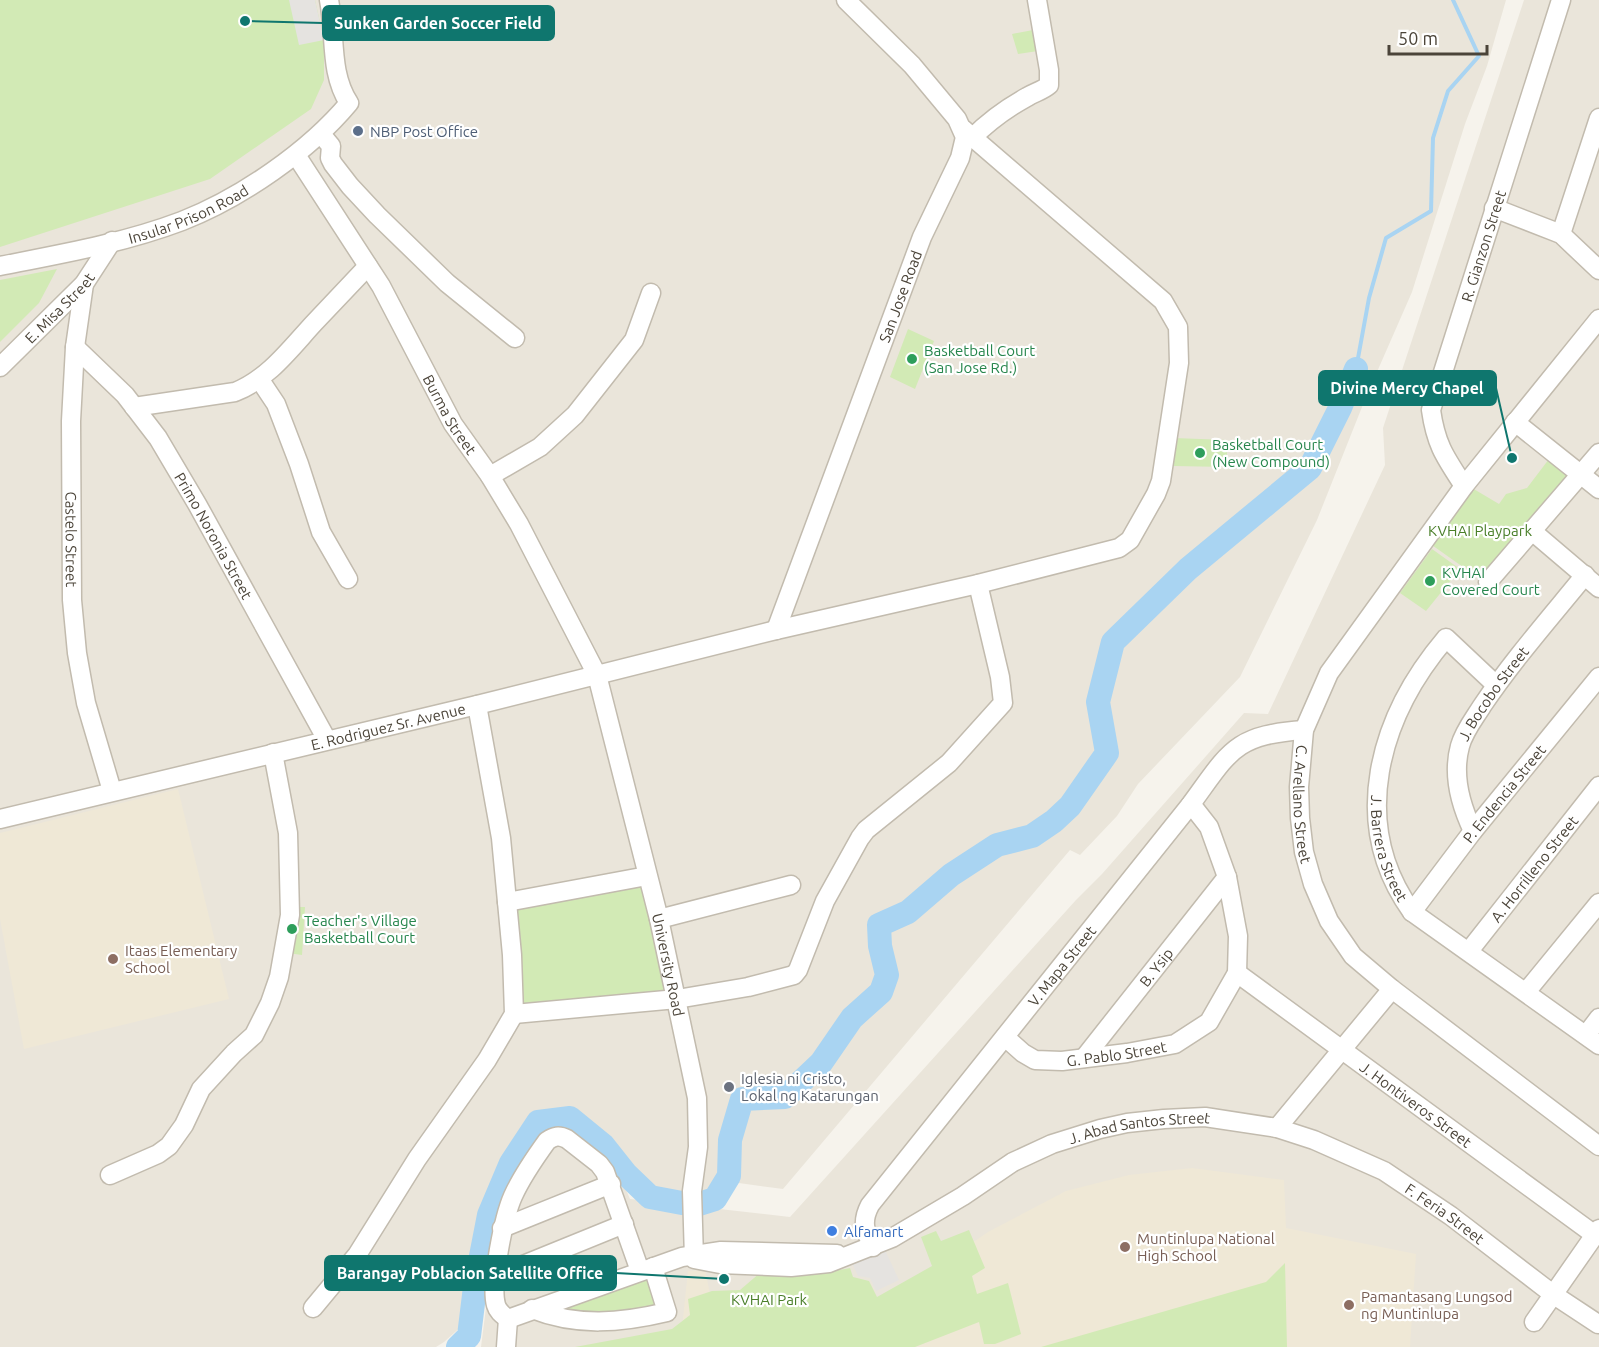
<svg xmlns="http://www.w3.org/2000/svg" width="1599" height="1347" font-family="Ubuntu,sans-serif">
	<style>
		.residential { fill: #eae5da }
		.education { fill: #efe8d6 }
		.green { fill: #d2eab5 }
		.parking { fill: #e5e3e0 }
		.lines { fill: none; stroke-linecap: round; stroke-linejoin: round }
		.stream { stroke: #a9d4f2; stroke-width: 4 }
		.river { stroke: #a9d4f2; stroke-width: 24 }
		.minor-casing { stroke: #c2bbae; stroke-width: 21 }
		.minor { stroke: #fff; stroke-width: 18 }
		.service-dot { fill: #5c6f8a; stroke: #fff; stroke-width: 2 }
		.leisure-dot { fill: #2e9e5b; stroke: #fff; stroke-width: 2 }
		.education-dot { fill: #8d6e63; stroke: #fff; stroke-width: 2 }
		.worship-dot { fill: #6b7280; stroke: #fff; stroke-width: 2 }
		.shop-dot { fill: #3f7fe0; stroke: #fff; stroke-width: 2 }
		.labels { text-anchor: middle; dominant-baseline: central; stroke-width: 4.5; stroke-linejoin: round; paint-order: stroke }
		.service-label { font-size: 15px; fill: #4e5e75; stroke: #fff; text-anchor: start }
		.street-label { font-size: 15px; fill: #4b4439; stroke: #fff }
		.leisure-label { font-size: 15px; fill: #27864d; stroke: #fff; text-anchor: start }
		.park-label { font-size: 15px; fill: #4a7f2a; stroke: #fff }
		.education-label { font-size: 15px; fill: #785e54; stroke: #fff; text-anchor: start }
		.worship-label { font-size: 15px; fill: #5b616d; stroke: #fff; text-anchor: start }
		.shop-label { font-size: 15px; fill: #366cbe; stroke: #fff; text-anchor: start }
		.leader { fill: none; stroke: #0f766e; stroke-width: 2 }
		.callout-dot { fill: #0f766e; stroke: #fff; stroke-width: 2 }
		.callout { fill: #0f766e; stroke: #0f766e; stroke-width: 2 }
		.callout-label { font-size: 16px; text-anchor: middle; font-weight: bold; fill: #fff }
	</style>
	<rect width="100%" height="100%" fill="#f6f3ec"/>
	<path class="residential" d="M 0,0 L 1506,0 L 1487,66 L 1465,124 L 1412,292 L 1366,397 L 1317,520 L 1240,677 L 1138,784 L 1117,816 L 1080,855 L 1070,850 L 783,1189 L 717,1180 L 715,1187 L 700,1196 L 673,1195 L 651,1189 L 582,1114 L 558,1113 L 531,1120 L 521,1129 L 506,1160 L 490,1205 L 464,1324 L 444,1342 L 436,1347 L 0,1347 Z
		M 1524,0 L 1599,0 L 1599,1347 L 481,1347 L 498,1214 L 544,1124 L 570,1122 L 616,1166 L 630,1199 L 790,1217 L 1076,900 L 1102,874 L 1244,713 L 1268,714 L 1385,465 L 1383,428 Z"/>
	<path class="education" d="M 178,789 L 229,999 L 24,1049 L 0,919 L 0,833 Z
		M 1192,1168 L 1284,1180 L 1286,1228 L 1416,1254 L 1410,1347 L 632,1347 L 681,1337 L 688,1271 L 705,1270 L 718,1332 L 867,1309 L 921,1278 L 988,1232 L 1066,1191 L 1129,1175 Z"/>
	<path class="green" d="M 0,0 L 315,0 L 324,40 L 324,80 L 311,109 L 210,179 L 0,247 Z
		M 1033,30 L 1038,51 L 1018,54 L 1012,34 Z
		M 57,269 L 39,303 L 0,342 L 0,280 Z
		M 908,329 L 934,341 L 915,389 L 890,377 Z
		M 1174,438 L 1227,440 L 1227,467 L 1173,466 Z
		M 1549,459 L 1570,474 L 1480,579 L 1429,543 L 1472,488 L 1499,504 L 1506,494 L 1527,488 Z
		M 1432,549 L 1460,569 L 1426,611 L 1400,593 Z
		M 645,885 L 671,990 L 523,1008 L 516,905 Z
		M 283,907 L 305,907 L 302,955 L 280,952 Z
		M 969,1230 L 985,1268 L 972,1276 L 977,1294 L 1008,1283 L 1021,1334 L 995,1344 L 984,1344 L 979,1322 L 915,1347 L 575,1347 L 672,1329 L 690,1315 L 688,1299 L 712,1291 L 740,1290 L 761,1272 C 793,1276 818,1274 850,1268 L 853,1277 L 869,1281 L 877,1297 L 932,1266 L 921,1237 L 936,1231 L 941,1241 Z
		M 1285,1263 L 1287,1347 L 1041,1347 L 1266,1282 Z
		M 647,1276 L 657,1306 C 622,1312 589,1316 554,1308 Z"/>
	<path class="parking" d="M 289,0 L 315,0 L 324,40 L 299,45 Z
		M 883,1246 L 899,1280 L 876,1291 L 870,1278 L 858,1276 L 851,1261 Z"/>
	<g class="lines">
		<path class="stream" d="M 1356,369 L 1369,298 L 1386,238 L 1431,211 L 1433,138 L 1448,91 L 1479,56 L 1453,0"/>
		<path class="river" d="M 699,1204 L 715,1199 L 729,1176 L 730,1140 L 742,1099 L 785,1097 L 821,1063 L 852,1018 L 881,992 L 887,975 L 880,946 L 879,925 L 908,912 L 951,875 L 997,845 L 1032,836 L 1054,821 L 1070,806 L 1107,753 L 1098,702 L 1113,642 L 1188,569 L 1310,468 L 1340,408 L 1356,369
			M 458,1347 L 469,1336 L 475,1287 L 489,1215 L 511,1163 L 538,1122 L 570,1118 L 603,1145 L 626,1174 L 650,1197 L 682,1203"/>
		<defs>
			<g id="minor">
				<path d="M 321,134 L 331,146 L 330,158 L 333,164 L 350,186 L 377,215 L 447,283 L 515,338"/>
				<path d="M 972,138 C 988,122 1007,108 1027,97 C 1035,92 1042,91 1049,85 L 1049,70 L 1037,0"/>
				<path id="s1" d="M 296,155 L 381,286 L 453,424 L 490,476 L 519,524 L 597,675 L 659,919 L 697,1098 L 698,1147 L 692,1191 L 694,1259 L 720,1264 L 791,1267 L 829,1263 L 892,1238 L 963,1196 L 1013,1162 L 1052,1144 L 1100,1129 L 1127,1123 L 1164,1119 L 1205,1117 L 1277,1128 L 1314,1140 L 1384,1171 L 1451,1216 L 1554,1295 L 1598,1324"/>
				<path d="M 1494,208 L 1561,234 L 1599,270"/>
				<path d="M 1561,234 L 1599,118"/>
				<path id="s2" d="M 0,266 C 61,254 124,243 182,221 C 241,198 309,151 349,103 C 329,72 336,35 329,0"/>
				<path id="s3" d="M 84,284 L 75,347 L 71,421 L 72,600 L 77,653 L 86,703 L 112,791"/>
				<path id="s4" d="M 1599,319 L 1464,486 L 1329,673 L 1304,730 L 1299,787 L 1300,818 L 1304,852 L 1313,884 L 1329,921 L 1353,956 L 1392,989 L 1599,1146"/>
				<path id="s5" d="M 75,347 L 125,395 L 158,438 L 197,504 L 327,740"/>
				<path id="s6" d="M 0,367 L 84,284 L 112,241"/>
				<path d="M 260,380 L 276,404 L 299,464 L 321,532 L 348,579"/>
				<path d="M 134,407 L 235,392 C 268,379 290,349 314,323 C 332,304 350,285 368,266"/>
				<path d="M 1515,422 L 1599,489"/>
				<path d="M 490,476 L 540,447 L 575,415 L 634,340 L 651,293"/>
				<path id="s7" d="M 1464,486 C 1445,457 1436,445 1431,410 L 1561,0"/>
				<path d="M 1532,531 L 1599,588"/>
				<path d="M 1488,582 L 1599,453"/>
				<path id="s8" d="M 776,630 L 922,237 L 960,158 L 965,137 L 957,119 L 912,65 L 846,0"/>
				<path id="s9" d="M 1496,685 L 1446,638 C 1379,717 1348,823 1412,912 L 1599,1045"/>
				<path id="s10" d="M 0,819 L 477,705 L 776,630 L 978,584 L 1119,548 L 1130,540 L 1156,494 L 1161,481 L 1179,363 L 1178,327 L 1163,301 L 963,129"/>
				<path id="s11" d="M 1473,831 C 1461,806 1452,775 1460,746 C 1464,731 1474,719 1482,706 C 1513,660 1550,618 1585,575"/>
				<path d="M 507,902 L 647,876"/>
				<path id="s12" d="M 1412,912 L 1473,831 L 1599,677"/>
				<path d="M 659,919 L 791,885"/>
				<path id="s13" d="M 1469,951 L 1599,786"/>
				<path id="s14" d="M 1237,973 L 1595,1235"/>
				<path d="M 1526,992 L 1599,903"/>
				<path d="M 514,1014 L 677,999 L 748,987 L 794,975 L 798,970 L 825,901 L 860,838 L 866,830 L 949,763 L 1003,703 L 1000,677 L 978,584"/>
				<path d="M 1586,1035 L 1599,1018"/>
				<path id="s15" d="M 1005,1037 L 1023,1053 L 1035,1060 L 1062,1061 L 1127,1053 L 1175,1044 L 1209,1022 L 1237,973 L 1238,936 L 1227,877 L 1209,827 L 1191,804"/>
				<path id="s16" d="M 1084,1058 L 1227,877"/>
				<path d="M 1277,1128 L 1392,989"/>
				<path d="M 110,1175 L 158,1154 L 169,1146 L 184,1125 L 201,1089 L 234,1053 L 254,1035 L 270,1003 L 279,977 L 290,915 L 288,833 L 273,753"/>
				<path d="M 502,1228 L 611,1184"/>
				<path id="s17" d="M 873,1247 C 865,1231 861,1222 870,1205 L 1191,804 C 1230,751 1234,735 1304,730"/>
				<path d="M 496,1276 L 624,1224"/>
				<path d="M 313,1308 L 357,1255 L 417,1159 L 487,1060 L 514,1014 L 512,955 L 501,838 L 477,705"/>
				<path d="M 532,1309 C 577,1327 621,1323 667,1312 L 653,1267"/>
				<path d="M 508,1319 C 503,1315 498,1312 496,1305 C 490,1284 504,1216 513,1196 C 522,1176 534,1159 547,1141 C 554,1136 559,1135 567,1139 L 599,1164 L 605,1172 L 640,1271"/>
				<path d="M 508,1319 L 682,1257 L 721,1251 L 837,1254"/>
				<path d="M 1534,1322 L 1599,1229"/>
				<path d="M 506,1347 L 508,1319"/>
			</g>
		</defs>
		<use href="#minor" class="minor-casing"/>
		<use href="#minor" class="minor"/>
	</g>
	<circle class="service-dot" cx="358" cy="131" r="6"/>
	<g class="leisure-dot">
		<circle cx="912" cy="359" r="6"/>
		<circle cx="1200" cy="453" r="6"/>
		<circle cx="1430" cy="581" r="6"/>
		<circle cx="292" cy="929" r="6"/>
	</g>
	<g class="education-dot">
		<circle cx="113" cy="959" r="6"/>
		<circle cx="1125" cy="1247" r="6"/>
		<circle cx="1349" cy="1305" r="6"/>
	</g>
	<circle class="worship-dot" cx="729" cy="1087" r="6"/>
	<circle class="shop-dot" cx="832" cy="1231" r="6"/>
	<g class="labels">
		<g class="service-label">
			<text x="370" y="131">NBP Post Office</text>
		</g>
		<g class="street-label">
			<text stroke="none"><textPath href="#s2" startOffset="196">Insular Prison Road</textPath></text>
			<text stroke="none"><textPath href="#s7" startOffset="256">R. Gianzon Street</textPath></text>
			<text stroke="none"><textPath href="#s8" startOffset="356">San Jose Road</textPath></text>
			<text stroke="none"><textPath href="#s6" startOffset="84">E. Misa Street</textPath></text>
			<text stroke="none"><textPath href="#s1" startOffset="302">Burma Street</textPath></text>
			<text stroke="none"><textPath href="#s5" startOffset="236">Primo Noronia Street</textPath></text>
			<text stroke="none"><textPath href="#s3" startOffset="256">Castelo Street</textPath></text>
			<text stroke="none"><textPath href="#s11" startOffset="150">J. Bocobo Street</textPath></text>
			<text stroke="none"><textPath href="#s10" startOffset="399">E. Rodriguez Sr. Avenue</textPath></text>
			<text stroke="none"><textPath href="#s12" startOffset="150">P. Endencia Street</textPath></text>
			<text stroke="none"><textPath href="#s4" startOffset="582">C. Arellano Street</textPath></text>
			<text stroke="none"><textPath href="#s9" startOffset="298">J. Barrera Street</textPath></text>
			<text stroke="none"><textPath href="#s13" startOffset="105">A. Horrilleno Street</textPath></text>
			<text stroke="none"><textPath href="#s1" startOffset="900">University Road</textPath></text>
			<text stroke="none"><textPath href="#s17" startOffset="351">V. Mapa Street</textPath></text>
			<text stroke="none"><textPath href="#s16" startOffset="116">B. Ysip</textPath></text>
			<text stroke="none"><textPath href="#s15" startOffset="120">G. Pablo Street</textPath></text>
			<text stroke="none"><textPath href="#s14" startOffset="222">J. Hontiveros Street</textPath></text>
			<text stroke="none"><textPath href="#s1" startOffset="1677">J. Abad Santos Street</textPath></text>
			<text stroke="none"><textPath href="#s1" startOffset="2006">F. Feria Street</textPath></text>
		</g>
		<g class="leisure-label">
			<text x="924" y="350">Basketball Court<tspan x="924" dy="17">(San Jose Rd.)</tspan></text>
			<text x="1212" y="444">Basketball Court<tspan x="1212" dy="17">(New Compound)</tspan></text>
			<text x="1442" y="572">KVHAI<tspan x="1442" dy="17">Covered Court</tspan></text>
			<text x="304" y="920">Teacher's Village<tspan x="304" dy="17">Basketball Court</tspan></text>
		</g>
		<g class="park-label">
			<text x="1480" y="530">KVHAI Playpark</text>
			<text x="769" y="1299">KVHAI Park</text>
		</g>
		<g class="education-label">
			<text x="125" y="950">Itaas Elementary<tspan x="125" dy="17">School</tspan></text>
			<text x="1137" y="1238">Muntinlupa National<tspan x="1137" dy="17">High School</tspan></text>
			<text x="1361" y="1296">Pamantasang Lungsod<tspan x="1361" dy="17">ng Muntinlupa</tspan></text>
		</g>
		<g class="worship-label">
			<text x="741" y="1078">Iglesia ni Cristo,<tspan x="741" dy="17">Lokal ng Katarungan</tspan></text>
		</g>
		<g class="shop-label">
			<text x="844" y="1231">Alfamart</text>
		</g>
	</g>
	<path class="leader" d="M245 21L323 23M1512 458L1496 388M724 1279L616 1273"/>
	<g class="callout-dot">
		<circle cx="245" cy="21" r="6"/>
		<circle cx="1512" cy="458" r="6"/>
		<circle cx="724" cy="1279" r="6"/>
	</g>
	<g class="callout">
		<rect x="323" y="6" width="231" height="34" rx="6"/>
		<rect x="1319" y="371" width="177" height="34" rx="6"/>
		<rect x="325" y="1256" width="291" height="34" rx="6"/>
	</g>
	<g class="callout-label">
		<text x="438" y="29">Sunken Garden Soccer Field</text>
		<text x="1407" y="394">Divine Mercy Chapel</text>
		<text x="470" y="1279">Barangay Poblacion Satellite Office</text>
	</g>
	<path d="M1389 45v9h98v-9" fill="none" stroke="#4b4439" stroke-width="3"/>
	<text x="1398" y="45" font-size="18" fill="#4b4439" stroke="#ffffff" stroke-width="4.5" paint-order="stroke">50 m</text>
</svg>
